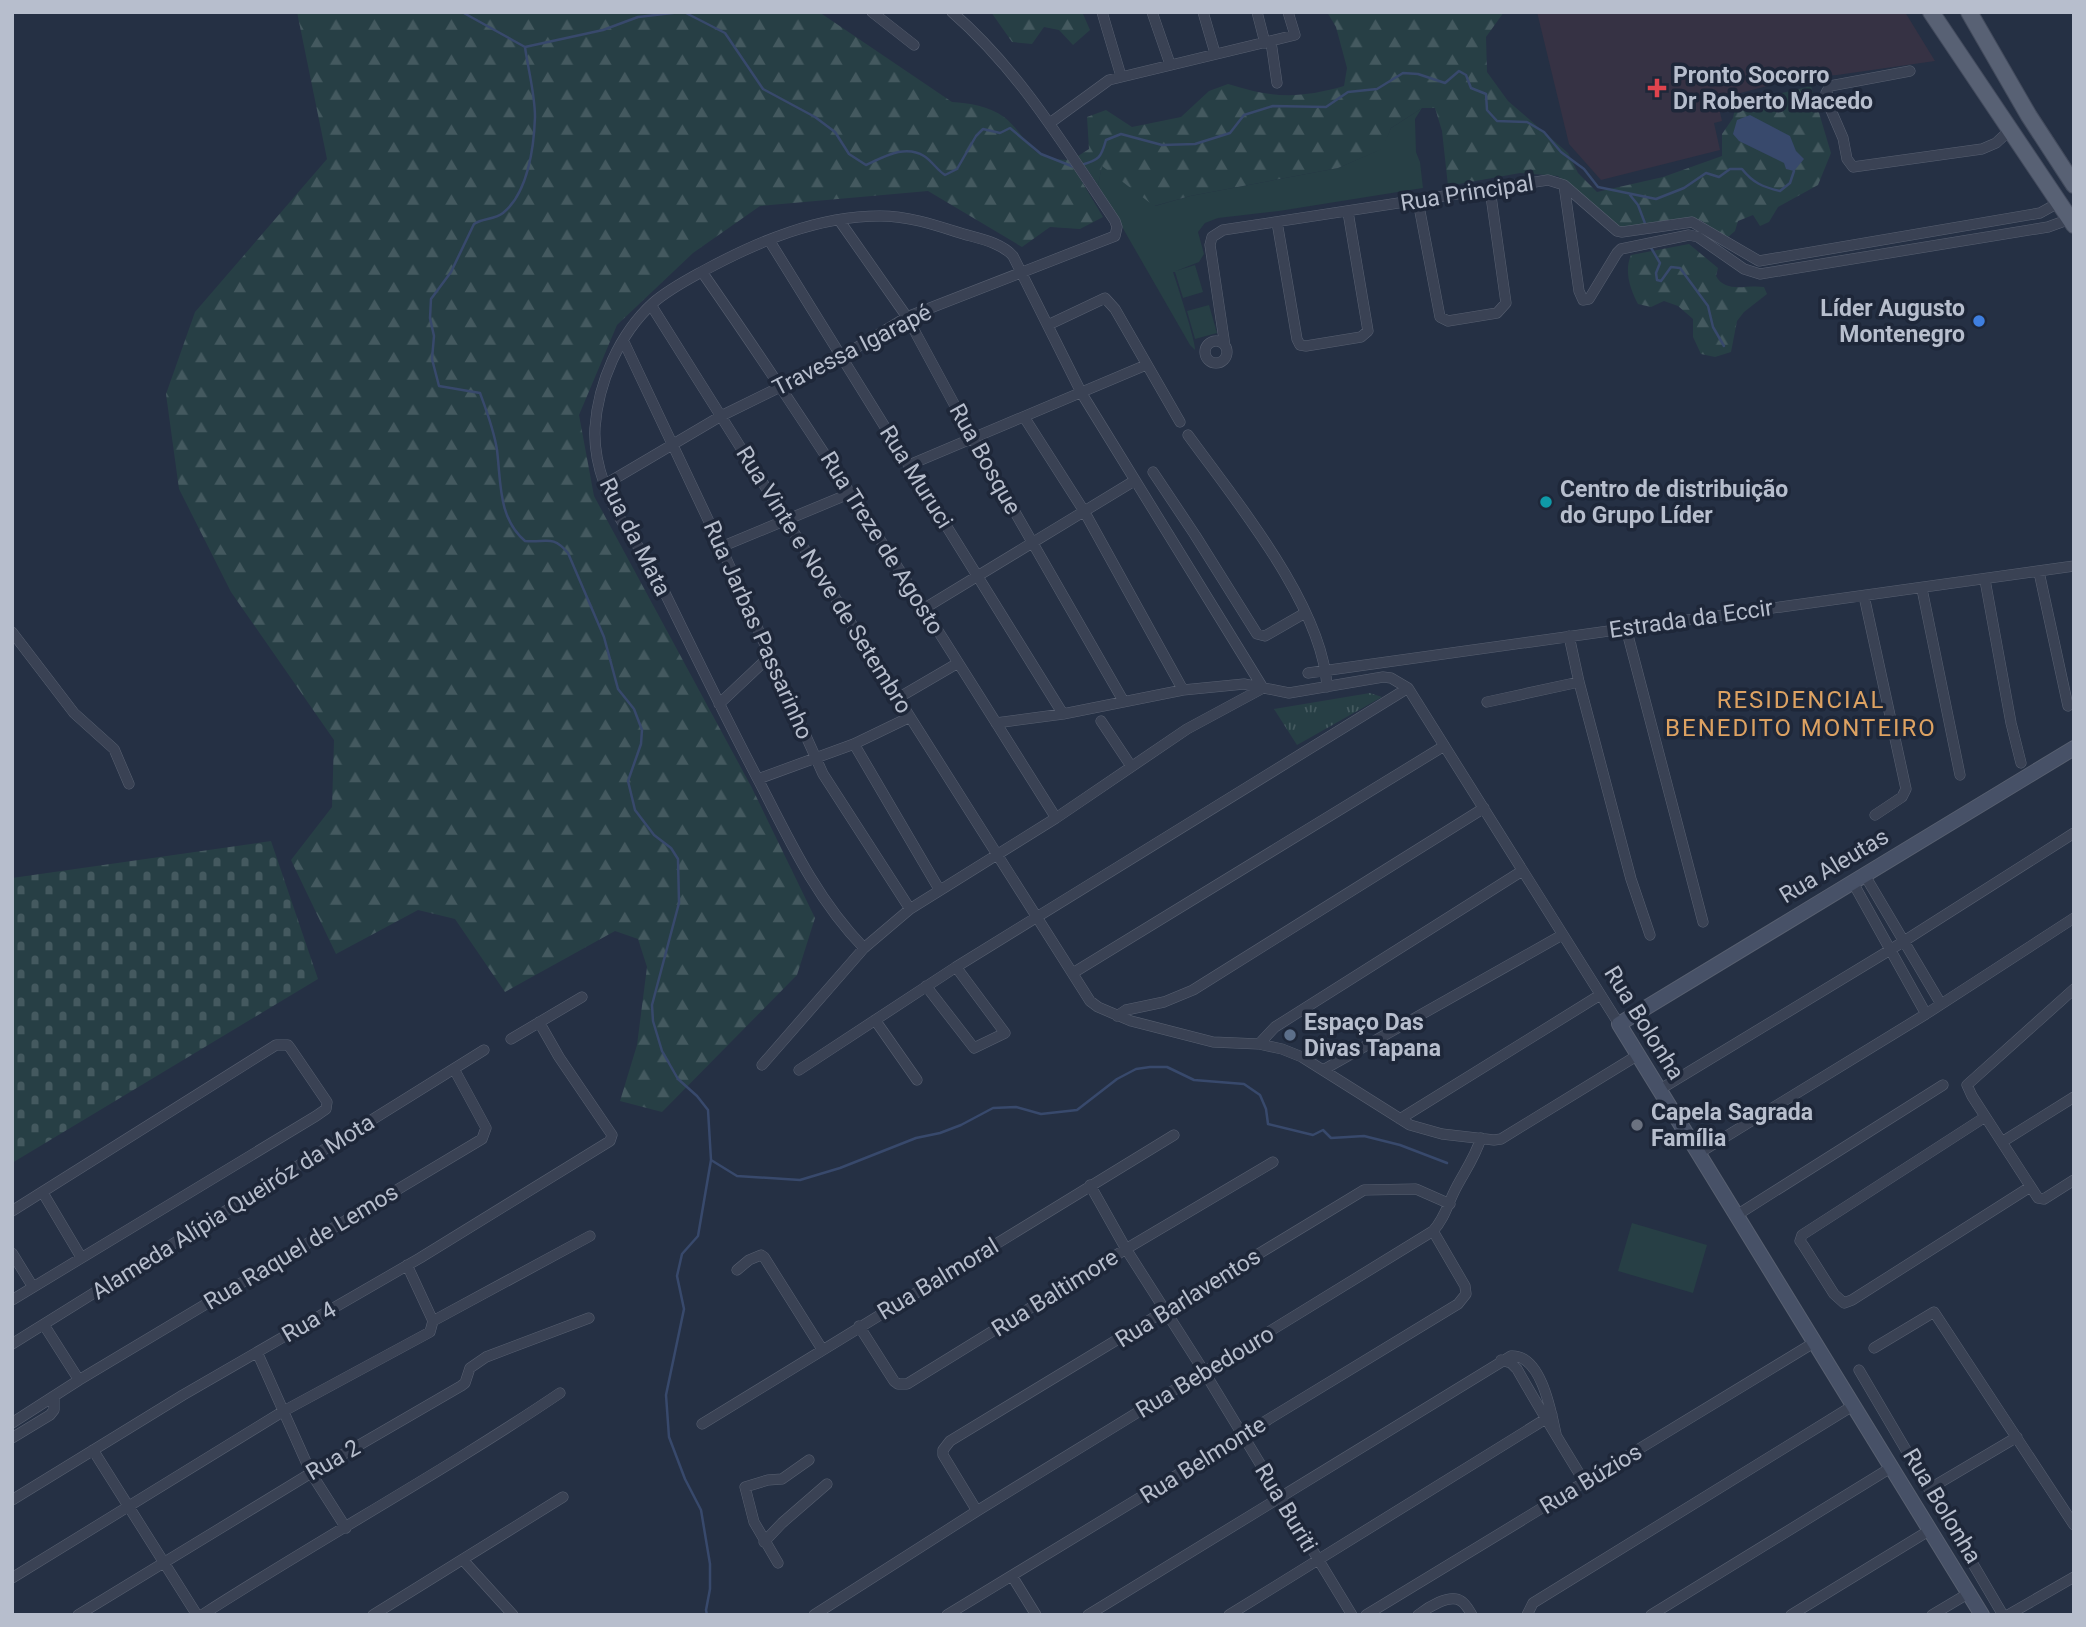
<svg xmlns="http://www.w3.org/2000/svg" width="2086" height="1627" font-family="Roboto,sans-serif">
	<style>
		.medical { fill: #363244 }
		.grass { fill: #273f45 }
		.forest { fill: url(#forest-firs) }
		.cemetery { fill: url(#cemetery-stones) }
		.park { fill: url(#park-tufts) }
		.water { fill: #38496c }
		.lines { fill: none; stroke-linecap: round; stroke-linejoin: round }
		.stream { stroke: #38496c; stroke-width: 2.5 }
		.street-casing { stroke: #586071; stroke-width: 11 }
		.secondary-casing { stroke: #586071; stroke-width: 16 }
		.primary-casing { stroke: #434b5d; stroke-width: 18 }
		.street { stroke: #3a4254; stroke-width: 10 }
		.secondary { stroke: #475167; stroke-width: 14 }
		.primary { stroke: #586174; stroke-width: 16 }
		.health-dot { fill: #e0444e; stroke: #1e2739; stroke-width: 2.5 }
		.shop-dot { fill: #3f7fe0; stroke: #1e2739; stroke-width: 2.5 }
		.culture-dot { fill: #0f9aa8; stroke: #1e2739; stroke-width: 2.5 }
		.service-dot { fill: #5c6f8a; stroke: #1e2739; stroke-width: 2.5 }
		.worship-dot { fill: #6b7280; stroke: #1e2739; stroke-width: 2.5 }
		.labels { text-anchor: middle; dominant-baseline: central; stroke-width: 7; stroke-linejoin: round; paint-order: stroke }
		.poi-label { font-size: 23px; font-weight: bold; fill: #b7becd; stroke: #1e2739; text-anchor: start }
		.street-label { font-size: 23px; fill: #b7becd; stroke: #1e2739 }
		.neighbourhood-label { font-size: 24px; letter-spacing: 2px; fill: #dda262; stroke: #1e2739 }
	</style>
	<defs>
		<pattern id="forest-firs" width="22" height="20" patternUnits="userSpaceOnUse" patternTransform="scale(1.75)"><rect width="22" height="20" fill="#273f45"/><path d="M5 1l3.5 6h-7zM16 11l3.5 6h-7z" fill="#44595f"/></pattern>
		<pattern id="cemetery-stones" width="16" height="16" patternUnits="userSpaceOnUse" patternTransform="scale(1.75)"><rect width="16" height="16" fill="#273f45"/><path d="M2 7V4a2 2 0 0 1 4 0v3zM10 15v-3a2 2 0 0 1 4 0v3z" fill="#44595f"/></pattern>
		<pattern id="park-tufts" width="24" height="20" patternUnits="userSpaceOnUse" patternTransform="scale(1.75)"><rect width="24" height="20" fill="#273f45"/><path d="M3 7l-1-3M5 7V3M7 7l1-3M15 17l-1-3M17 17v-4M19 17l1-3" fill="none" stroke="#44595f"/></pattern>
	</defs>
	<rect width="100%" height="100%" fill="#253044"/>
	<path class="medical" d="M 1537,12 L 1905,12 L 1935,61 L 1837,75 L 1812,77 L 1810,75 L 1717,99 L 1722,121 L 1714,123 L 1720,150 L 1601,180 L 1569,144 Z"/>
	<path class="grass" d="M 1422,108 L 1415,119 L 1416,152 L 1420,162 L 1423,188 L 1279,211 L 1218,218 L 1205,223 L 1198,232 L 1204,254 L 1199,262 L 1176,271 L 1195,265 L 1203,292 L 1183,298 L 1175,272 L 1173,272 C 1177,284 1196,342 1195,350 L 1190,345 L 1098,185 L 1102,165 L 1155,206 L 1190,196 L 1338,168 L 1381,149 L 1391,128 Z
		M 1209,305 L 1217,333 L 1195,339 L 1187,311 Z
		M 1632,1223 L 1707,1245 L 1693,1293 L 1618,1271 Z"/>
	<path class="forest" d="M 297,12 L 819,12 L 952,102 C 969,103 989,106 1004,117 C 1031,139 1026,160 1069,160 L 1103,217 L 1080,229 L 1050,227 L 1022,247 L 928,191 L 760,206 L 693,253 L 617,325 L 579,415 L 594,496 L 752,788 L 815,918 L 797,975 L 662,1112 L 620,1101 L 637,1045 L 647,967 L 638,939 L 615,931 L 505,992 L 455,919 L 418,910 L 336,954 L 291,860 L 332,807 L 334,740 L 231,592 L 179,489 L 166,394 L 195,312 L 327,159 Z
		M 991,12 L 1080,12 L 1083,14 L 1090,30 L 1073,45 L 1059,30 L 1044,27 L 1032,44 L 1012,42 Z
		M 1327,12 L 1504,12 L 1486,37 L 1487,72 L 1508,101 L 1568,153 L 1578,173 L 1597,192 L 1663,177 L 1722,156 L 1722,134 L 1733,118 L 1736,104 L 1811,86 L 1831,153 L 1818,185 L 1778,207 L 1769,222 L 1760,226 L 1753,215 L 1738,221 L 1735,231 L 1727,238 L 1702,221 L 1693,218 L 1620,228 L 1558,176 L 1520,173 L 1448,186 L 1442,131 L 1435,108 L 1422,108 L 1391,128 L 1382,149 L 1338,168 L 1190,196 L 1154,206 L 1102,166 L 1098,185 L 1078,156 L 1089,149 L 1087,117 L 1106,110 L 1132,127 L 1181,117 L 1209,91 L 1228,84 C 1273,98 1298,99 1344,86 L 1347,68 L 1336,27 Z
		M 1689,244 L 1718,268 L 1716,276 C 1726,294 1747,284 1764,287 L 1767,294 L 1744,312 L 1737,321 L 1731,352 L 1715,357 L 1701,354 L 1693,337 L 1693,319 L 1678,306 L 1664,301 L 1651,307 L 1638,304 C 1630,289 1624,271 1631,255 Z"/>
	<path class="cemetery" d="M 271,841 L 318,979 L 12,1163 L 12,878 Z"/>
	<path class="park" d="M 1370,693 L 1382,697 L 1297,745 L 1274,709 Z"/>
	<path class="water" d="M 1750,115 L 1790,136 L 1796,151 L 1804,159 L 1794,171 L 1786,169 L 1784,163 L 1739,141 L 1733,134 L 1737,120 Z"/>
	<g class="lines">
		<path class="stream" d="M 462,12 L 525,47 L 603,30 L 638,17 L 681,12
			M 684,12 L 725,33 L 763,89 L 815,117 L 835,132 L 849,154 L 866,165 C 884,157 905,144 924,156 C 932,161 937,170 945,175 L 957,169 L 976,136 L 983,129 L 1000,133 L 1010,128 L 1041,154 L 1074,167
			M 525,47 C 528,69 535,94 535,117 C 534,147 528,193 503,213 C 494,220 483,218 474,224 L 451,272 L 431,299 L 430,318 L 434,336 L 432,359 L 439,386 L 480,393 C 487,412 494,430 497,450 C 501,482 498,518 525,541 C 546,543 552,534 568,553 L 604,637 L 618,689 L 634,709 L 642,730 L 641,744 L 628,781 L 635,810 L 654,835 L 671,848 L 678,859 L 679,903 L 652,1005 L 653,1021 L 662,1051 L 678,1079 L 697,1096 L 708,1110 L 711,1160 L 698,1236 L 682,1254 L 677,1276 L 684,1309 L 666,1395 L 669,1437 L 685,1479 L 701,1510 L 710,1564 L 710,1589 L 706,1610 L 707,1615
			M 1081,165 C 1099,160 1101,158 1106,140 L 1121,134 L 1162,145 L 1195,144 L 1230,133 L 1244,115 L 1273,106 L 1326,107 L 1348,92 L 1377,89 L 1403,73 L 1418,74 L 1445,83 L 1459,71 L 1466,75 L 1471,88 L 1486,94 L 1487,110 L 1497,121 L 1527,122 L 1544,132 L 1561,152 L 1584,169 L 1598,187 L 1656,199 L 1684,188 L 1706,173 L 1719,177 L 1730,169 L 1742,169 C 1753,183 1763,187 1780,191 L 1790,183 L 1794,171
			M 1630,195 L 1638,205 L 1646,226
			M 1650,246 L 1660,263 L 1656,273 L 1657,280 L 1661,281 L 1671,267 L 1680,268 L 1708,306 L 1713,327 L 1724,346
			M 711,1160 L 737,1176 L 800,1180 L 840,1168 L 916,1138 L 940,1133 L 961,1125 L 993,1108 L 1016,1107 L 1041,1114 L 1077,1110 L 1117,1079 L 1136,1069 L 1150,1067 L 1167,1067 L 1194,1080 L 1244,1084 L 1260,1095 L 1266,1109 L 1268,1124 L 1313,1135 L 1323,1130 L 1331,1138 L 1364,1136 L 1400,1145 L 1447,1163"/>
		<defs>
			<path id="street" d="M 872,12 L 914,45
				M 1102,12 L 1121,76
				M 1152,12 L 1170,64
				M 1203,12 L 1215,53
				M 1257,12 L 1265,43
				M 1271,42 L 1277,83
				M 1910,71 L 1830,86 L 1826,93 L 1827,101 L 1843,138 L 1847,159 L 1853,167 L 1982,149 L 1996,143 L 2011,129
				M 1050,123 L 1109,80 L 1295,35 L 1288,12
				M 1564,185 L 1579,291 L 1583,300 L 1589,299 L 1617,253 L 1621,249 L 1689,235 L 1698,237 L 1744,269 L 1760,274 L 2048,227 L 2070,219
				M 1418,201 L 1440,317 L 1448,321 L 1497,313 L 1506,303 L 1490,189
				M 839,220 L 907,317 L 973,439 L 1124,702
				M 1277,222 L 1297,339 L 1300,345 L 1306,346 L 1361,337 L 1368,331 L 1348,212
				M 769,240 L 1063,714
				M 702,272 C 826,450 940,634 1056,818
				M 651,305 L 910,717 L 1090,1001 L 1098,1007 L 1131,1021 L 1213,1042 L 1259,1044 L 1282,1049 L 1302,1057 L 1410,1125 L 1442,1134 L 1494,1140 L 1501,1139 L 1638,1055
				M 1048,325 L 1105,298 L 1115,309 L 1180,422
				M 623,340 L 721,547 L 823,774 L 910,909
				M1205 352a11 11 0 1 1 22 0a11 11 0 1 1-22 0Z
				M 1225,346 L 1210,245 L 1212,237 L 1223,230 L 1548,180 L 1564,185 L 1617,231 L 1622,232 L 1692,222 L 1759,261 L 2040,213 L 2058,203
				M 1024,417 L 1084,511 L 1183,690
				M 1188,435 C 1235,500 1323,606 1327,687
				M 909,465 L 1146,365
				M 1153,472 L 1195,535 L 1257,634 L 1265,636 L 1305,613
				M 604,485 L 721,416 L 841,357 L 907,317 L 1115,236 L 1117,227 L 1115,221 C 1065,147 1020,71 952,12
				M 721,547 L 851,493
				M 2039,572 L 2068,706
				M 1985,580 L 2011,723 L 2021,763
				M 1922,589 L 1960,775
				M 1864,596 L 1906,789 L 1902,797 L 1875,815
				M 925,608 L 1134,481
				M 1626,628 L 1703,922
				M 12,632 L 74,713 L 114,749 L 129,784
				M 1569,636 L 1579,682 L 1631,879 L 1650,935
				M 1308,673 L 2074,566
				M 898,698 L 958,663
				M 1487,702 L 1579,682
				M 719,704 L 770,656
				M 1101,721 L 1131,766
				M 996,723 L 1063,714 L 1183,690 L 1244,684 L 1289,693 L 1383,677 L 1391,678 L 1408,688 L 1619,1024
				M 854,744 L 939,889
				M 758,779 L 854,744 L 910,717
				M 1864,874 L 1941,1004
				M 1852,881 L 1926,1014
				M 1073,973 L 1444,746
				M 926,986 L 974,1048 L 1005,1033 L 956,967
				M 2074,989 L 1967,1085 L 1972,1096 L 2038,1198 L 2044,1199 L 2074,1180
				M 1117,1016 L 1126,1010 L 1164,1002 L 1193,990 L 1484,808
				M 875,1020 L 917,1080
				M 511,1039 L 582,997
				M 1259,1044 L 1275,1027 L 1522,871
				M 762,1065 L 864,948 L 910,909 L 1056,818 L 1187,729 L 1263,688 L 1082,394 L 1013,256 C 1000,241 975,238 957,232 C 932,224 907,216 880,216 C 818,216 759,241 705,270 C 687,280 669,289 653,303 C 619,334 598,383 595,428 C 594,447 598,466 604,483 C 615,520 642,547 659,581 C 693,650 726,719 762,787 C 791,844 819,902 864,948
				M 799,1070 L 956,967 L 1408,688
				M 1323,1070 L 1562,935
				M 1659,1090 L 1890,950 L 2074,833
				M 1985,1117 L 1802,1235 L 1800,1241 L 1803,1245 L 1834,1294 L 1844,1303 L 1852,1300 L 2030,1187
				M 1400,1119 L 1600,995
				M 2002,1142 L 2074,1097
				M 1699,1153 L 1926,1014 L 2074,918
				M 1090,1185 L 1126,1249 L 1205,1373 L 1352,1615
				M 43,1193 L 81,1257
				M 12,1211 L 276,1045 L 288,1045 L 291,1049 L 327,1102 L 326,1109 L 316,1116 L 12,1300
				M 1737,1215 L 1943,1085
				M 1433,1231 L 977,1511 L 943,1455 L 943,1450 L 950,1441 L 1364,1190 L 1416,1189 L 1450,1204
				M 12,1253 L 33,1287
				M 737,1270 L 749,1260 L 761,1255 L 764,1257 L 822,1349
				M 433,1321 L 590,1236
				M 44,1325 L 79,1380
				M 859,1326 L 894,1381 L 898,1384 L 907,1384 L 1126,1249 L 1273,1162
				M 12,1344 L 484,1050
				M 1874,1348 L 1934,1312 L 2074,1525
				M 257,1352 L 311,1473 L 346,1528
				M 1501,1360 L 1511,1363 L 1517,1369 C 1539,1408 1562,1445 1585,1483
				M 1859,1370 L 2003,1615
				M 12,1423 L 79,1380 L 482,1139 L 486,1128 L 454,1069
				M 702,1424 L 1174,1135
				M 12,1438 L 50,1415 L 54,1410 L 54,1398
				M 93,1450 L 197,1615
				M 1929,1489 L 2017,1437
				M 12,1500 L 183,1395 L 420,1258 L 610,1141 L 612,1135 L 559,1057 L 539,1022
				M 764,1542 L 782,1523 L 827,1484
				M 463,1560 L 513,1615
				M 778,1563 L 754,1522 L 745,1487 L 768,1480 L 782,1479 L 809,1460
				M 1012,1576 L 1036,1615
				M 12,1578 L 282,1412 L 430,1332 L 433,1321 L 407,1265
				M 78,1615 L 311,1473 L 461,1386 L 465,1383 L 470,1368 L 486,1357 L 589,1318
				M 202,1615 C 320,1539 443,1472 560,1393
				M 373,1615 L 563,1497
				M 814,1615 L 977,1511
				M 947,1615 L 1458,1304 L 1466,1294 L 1465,1286 L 1433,1231 C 1445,1218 1448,1203 1456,1188 C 1465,1171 1475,1157 1481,1138
				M 1088,1615 L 1511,1356 C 1541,1354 1551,1411 1556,1434
				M 1229,1615 L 1552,1415
				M 1366,1615 L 1815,1342
				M 1418,1615 C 1427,1608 1450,1593 1461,1601 C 1466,1604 1469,1610 1472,1615
				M 1527,1615 L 1533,1603 L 1854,1405
				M 1651,1615 L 1892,1467
				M 1791,1615 L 1930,1530
				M 1932,1615 L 1969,1593
				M 2008,1615 L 2074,1577"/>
			<path id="secondary" d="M 1982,1615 L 1619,1024 L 2074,748"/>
			<path id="primary" d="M 1931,12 L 2074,225
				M 1969,12 L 2029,116 L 2074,185"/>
		</defs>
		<use href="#street" class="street-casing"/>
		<use href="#secondary" class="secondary-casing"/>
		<use href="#primary" class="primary-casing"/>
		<use href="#street" class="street"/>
		<use href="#secondary" class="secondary"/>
		<use href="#primary" class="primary"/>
	</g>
	<path class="health-dot" d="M1653.5 77.5h7v7h7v7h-7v7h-7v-7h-7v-7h7z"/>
	<circle class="shop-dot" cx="1979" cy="321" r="7"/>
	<circle class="culture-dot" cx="1546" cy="502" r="7"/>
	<circle class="service-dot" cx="1290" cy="1035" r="7"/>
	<circle class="worship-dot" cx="1637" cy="1125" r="7"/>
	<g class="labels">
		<g class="poi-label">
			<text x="1673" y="75">Pronto Socorro<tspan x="1673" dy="26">Dr Roberto Macedo</tspan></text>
			<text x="1965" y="308" text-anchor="end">Líder Augusto<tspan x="1965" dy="26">Montenegro</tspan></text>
			<text x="1560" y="489">Centro de distribuição<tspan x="1560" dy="26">do Grupo Líder</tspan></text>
			<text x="1304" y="1022">Espaço Das<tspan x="1304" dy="26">Divas Tapana</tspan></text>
			<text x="1651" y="1112">Capela Sagrada<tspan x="1651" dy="26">Família</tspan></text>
		</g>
		<g class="street-label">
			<text transform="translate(1467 193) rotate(-9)">Rua Principal</text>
			<text transform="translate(852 350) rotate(-27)">Travessa Igarapé</text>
			<text transform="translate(985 459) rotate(61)">Rua Bosque</text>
			<text transform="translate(916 477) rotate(58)">Rua Muruci</text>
			<text transform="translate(635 537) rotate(63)">Rua da Mata</text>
			<text transform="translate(882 543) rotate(58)">Rua Treze de Agosto</text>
			<text transform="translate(824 580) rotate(58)">Rua Vinte e Nove de Setembro</text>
			<text transform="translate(1691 619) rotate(-8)">Estrada da Eccir</text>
			<text transform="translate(758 630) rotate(66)">Rua Jarbas Passarinho</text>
			<text transform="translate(1834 866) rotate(-31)">Rua Aleutas</text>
			<text transform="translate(1644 1023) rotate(58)">Rua Bolonha</text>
			<text transform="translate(233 1207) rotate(-32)">Alameda Alípia Queiróz da Mota</text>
			<text transform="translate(301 1247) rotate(-31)">Rua Raquel de Lemos</text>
			<text transform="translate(938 1279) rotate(-31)">Rua Balmoral</text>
			<text transform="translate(1055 1293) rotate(-32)">Rua Baltimore</text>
			<text transform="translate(1188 1298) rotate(-32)">Rua Barlaventos</text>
			<text transform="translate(309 1322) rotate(-30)">Rua 4</text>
			<text transform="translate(1205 1372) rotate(-31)">Rua Bebedouro</text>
			<text transform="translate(333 1460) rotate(-30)">Rua 2</text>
			<text transform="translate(1203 1460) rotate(-32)">Rua Belmonte</text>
			<text transform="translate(1591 1479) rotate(-31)">Rua Búzios</text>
			<text transform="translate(1942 1506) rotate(59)">Rua Bolonha</text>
			<text transform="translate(1286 1508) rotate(59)">Rua Buriti</text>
		</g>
		<g class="neighbourhood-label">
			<text x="1801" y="700">RESIDENCIAL<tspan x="1801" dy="28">BENEDITO MONTEIRO</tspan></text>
		</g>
	</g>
	<rect width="2086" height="1627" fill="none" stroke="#b7becd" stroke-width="28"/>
</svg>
